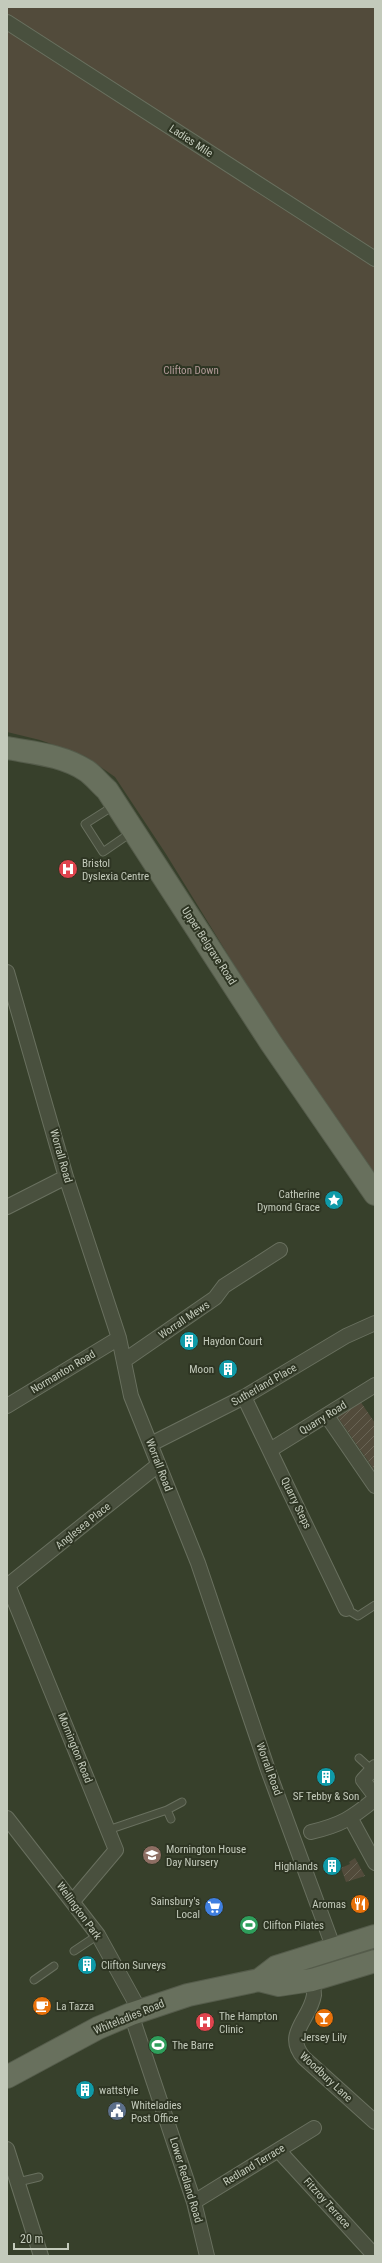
<svg xmlns="http://www.w3.org/2000/svg" width="382" height="2263" font-family="'Roboto Condensed',sans-serif">
	<style>
		.park { fill: #524b3b }
		.garden { fill: url(#garden-furrows) }
		.lines { fill: none; stroke-linecap: round; stroke-linejoin: round }
		.lane-casing { stroke: #69705f; stroke-width: 9 }
		.street-casing { stroke: #69705f; stroke-width: 16 }
		.primary-casing { stroke: #555c4b; stroke-width: 24 }
		.lane { stroke: #49503e; stroke-width: 7 }
		.street { stroke: #49503e; stroke-width: 14 }
		.primary { stroke: #68705d; stroke-width: 22 }
		.labels { text-anchor: middle; dominant-baseline: central; stroke-width: 4; stroke-linejoin: round; paint-order: stroke }
		.street-label { font-size: 11px; fill: #c3cabb; stroke: #2e3523 }
		.park-label { font-size: 11px; fill: #b29a98; stroke: #2e3523 }
		.poi-label { font-size: 11px; fill: #c3cabb; stroke: #2e3523; text-anchor: start }
	</style>
	<defs>
		<pattern id="garden-furrows" width="10" height="10" patternUnits="userSpaceOnUse"><rect width="10" height="10" fill="#524b3b"/><path d="M-1 1l2-2M0 10L10 0M9 11l2-2" fill="none" stroke="#696455"/></pattern>
	</defs>
	<rect width="100%" height="100%" fill="#37402b"/>
	<path class="park" d="M 7,7 L 375,7 L 375,1175 L 270,1023 L 166,854 L 115,777 L 85,756 L 40,740 L 7,732 Z"/>
	<path class="garden" d="M 360,1401 L 375,1423 L 375,1471 L 337,1416 Z
		M 355,1858 L 365,1876 L 346,1882 L 341,1868 L 350,1864 L 349,1862 Z"/>
	<g class="lines">
		<defs>
			<path id="lane" d="M 115,805 L 85,824 L 103,852 L 132,832
				M 346,1609 L 358,1616 L 375,1605
				M 359,1758 L 372,1770
				M 167,1810 L 171,1819
				M 108,1830 L 167,1810 L 182,1802
				M 74,1951 L 98,1935
				M 34,1980 L 54,1966
				M 18,2182 L 39,2177"/>
			<path id="street" d="M 7,22 L 375,259
				M 7,972 L 66,1177 L 119,1338 L 131,1396 L 198,1563 L 268,1770 L 334,1949
				M 7,1207 L 66,1177
				M 125,1360 L 215,1298 L 224,1286 L 280,1250
				M 244,1397 L 346,1609
				M 7,1406 L 119,1338
				M 327,1416 L 375,1486
				M 151,1444 L 244,1397 L 346,1336 L 375,1323
				M 270,1450 L 375,1385
				M 8,1585 L 116,1850 L 73,1901
				M 7,1586 L 158,1465
				M 375,1767 L 363,1780 L 375,1796
				M 7,1818 L 98,1935 L 140,2011
				M 351,1819 L 375,1863
				M 311,1832 C 341,1825 352,1818 375,1799
				M 312,1980 C 313,1984 314,1990 314,1995 C 310,2020 283,2034 304,2058 L 375,2122
				M 131,2014 L 194,2202 L 207,2256
				M 7,2149 L 41,2256
				M 279,2151 L 375,2256
				M 194,2202 L 314,2128"/>
			<path id="primary" d="M 7,748 C 34,753 63,755 87,771 C 94,776 100,784 107,790 L 271,1043 L 375,1194
				M 259,1980 L 276,1967 L 375,1936
				M 7,2077 L 98,2028 L 131,2014 L 188,1995 L 259,1980 L 279,1985 L 312,1980 L 375,1961"/>
		</defs>
		<use href="#lane" class="lane-casing"/>
		<use href="#street" class="street-casing"/>
		<use href="#primary" class="primary-casing"/>
		<use href="#lane" class="lane"/>
		<use href="#street" class="street"/>
		<use href="#primary" class="primary"/>
	</g>
	<defs>
		<symbol id="hospital-disc" viewBox="-11 -11 22 22"><circle r="9.5" fill="#e0444e" stroke="#2e3523"/><path d="M-5-5h3v3.5h4V-5h3V5h-3V1.5h-4V5h-3Z" fill="#fff"/></symbol>
		<symbol id="sight-disc" viewBox="-11 -11 22 22"><circle r="9.5" fill="#0f9aa8" stroke="#2e3523"/><path d="M0-6L1.8-2.2L6-1.7L2.9 1.2L3.7 5.4L0 3.3L-3.7 5.4L-2.9 1.2L-6-1.7L-1.8-2.2Z" fill="#fff"/></symbol>
		<symbol id="building-disc" viewBox="-11 -11 22 22"><circle r="9.5" fill="#0f9aa8" stroke="#2e3523"/><path d="M-4-6H4V6H1V3H-1V6H-4ZM-2.5-4.3h1.7v1.8h-1.7ZM.8-4.3h1.7v1.8H.8ZM-2.5-1h1.7V.8h-1.7ZM.8-1h1.7V.8H.8Z" fill="#fff"/></symbol>
		<symbol id="school-disc" viewBox="-11 -11 22 22"><circle r="9.5" fill="#8d6e63" stroke="#2e3523"/><path d="M0-5L7-2L0 1L-7-2ZM-4 1L0 2.5L4 1V4Q0 6-4 4Z" fill="#fff"/></symbol>
		<symbol id="restaurant-disc" viewBox="-11 -11 22 22"><circle r="9.5" fill="#e8710a" stroke="#2e3523"/><path d="M-5-6h1v4h1v-4h1v4h1v-4h1v5L-1.5 .5V6h-2V.5L-5-1ZM5-6V6H3V1.5H1.5Q1.5-4 5-6Z" fill="#fff"/></symbol>
		<symbol id="supermarket-disc" viewBox="-11 -11 22 22"><circle r="9.5" fill="#3f7fe0" stroke="#2e3523"/><path d="M-6-5.5h2.5l.6 2H6L4.5 2H-2.5L-4.4-4H-6ZM-1.5 3.2a1.3 1.3 0 1 0 .1 0ZM3 3.2a1.3 1.3 0 1 0 .1 0Z" fill="#fff"/></symbol>
		<symbol id="stadium-disc" viewBox="-11 -11 22 22"><circle r="9.5" fill="#2e9e5b" stroke="#2e3523"/><path d="M0-5a6.5 5 0 1 0 0 10a6.5 5 0 1 0 0-10ZM-3.5-1.8h7v3.6h-7Z" fill="#fff"/></symbol>
		<symbol id="cafe-disc" viewBox="-11 -11 22 22"><circle r="9.5" fill="#e8710a" stroke="#2e3523"/><path d="M-5.5-4.5H6V0H3Q3 3.5 0 3.5H-2.5Q-5.5 3.5-5.5 0ZM3-3.2v2h1.7v-2ZM-6 4.5H4V6H-6Z" fill="#fff"/></symbol>
		<symbol id="bar-disc" viewBox="-11 -11 22 22"><circle r="9.5" fill="#e8710a" stroke="#2e3523"/><path d="M-6-5H6L.8 .8V4.5H3.5V6h-7V4.5H-.8V.8Z" fill="#fff"/></symbol>
		<symbol id="civic-disc" viewBox="-11 -11 22 22"><circle r="9.5" fill="#5c6f8a" stroke="#2e3523"/><path d="M-.6-6.5H3V-4.5H.6V-3L4-1V1h2V6H-6V1h2V-1L-.6-3ZM-1.2 2.5V6h2.4V2.5Z" fill="#fff"/></symbol>
	</defs>
	<g fill-rule="evenodd">
		<use href="#hospital-disc" x="57" y="858" width="22" height="22"/>
		<use href="#sight-disc" x="323" y="1189" width="22" height="22"/>
		<use href="#building-disc" x="178" y="1330" width="22" height="22"/>
		<use href="#building-disc" x="217" y="1358" width="22" height="22"/>
		<use href="#building-disc" x="315" y="1766" width="22" height="22"/>
		<use href="#school-disc" x="141" y="1844" width="22" height="22"/>
		<use href="#building-disc" x="321" y="1855" width="22" height="22"/>
		<use href="#restaurant-disc" x="349" y="1893" width="22" height="22"/>
		<use href="#supermarket-disc" x="203" y="1896" width="22" height="22"/>
		<use href="#stadium-disc" x="238" y="1914" width="22" height="22"/>
		<use href="#building-disc" x="76" y="1954" width="22" height="22"/>
		<use href="#cafe-disc" x="31" y="1995" width="22" height="22"/>
		<use href="#bar-disc" x="313" y="2007" width="22" height="22"/>
		<use href="#hospital-disc" x="194" y="2011" width="22" height="22"/>
		<use href="#stadium-disc" x="147" y="2034" width="22" height="22"/>
		<use href="#building-disc" x="74" y="2079" width="22" height="22"/>
		<use href="#civic-disc" x="106" y="2100" width="22" height="22"/>
	</g>
	<g class="labels">
		<g class="street-label">
			<text transform="translate(191 141) rotate(33)">Ladies Mile</text>
			<text transform="translate(209 946) rotate(57)">Upper Belgrave Road</text>
			<text transform="translate(61 1156) rotate(74)">Worrall Road</text>
			<text transform="translate(184 1320) rotate(-34)">Worrall Mews</text>
			<text transform="translate(63 1372) rotate(-31)">Normanton Road</text>
			<text transform="translate(264 1385) rotate(-30)">Sutherland Place</text>
			<text transform="translate(323 1418) rotate(-32)">Quarry Road</text>
			<text transform="translate(159 1465) rotate(69)">Worrall Road</text>
			<text transform="translate(296 1503) rotate(64)">Quarry Steps</text>
			<text transform="translate(83 1526) rotate(-39)">Anglesea Place</text>
			<text transform="translate(75 1748) rotate(68)">Mornington Road</text>
			<text transform="translate(269 1769) rotate(70)">Worrall Road</text>
			<text transform="translate(79 1911) rotate(54)">Wellington Park</text>
			<text transform="translate(129 2017) rotate(-22)">Whiteladies Road</text>
			<text transform="translate(326 2077) rotate(43)">Woodbury Lane</text>
			<text transform="translate(254 2165) rotate(-31)">Redland Terrace</text>
			<text transform="translate(186 2180) rotate(73)">Lower Redland Road</text>
			<text transform="translate(327 2203) rotate(48)">Fitzroy Terrace</text>
		</g>
		<g class="park-label">
			<text x="191" y="370">Clifton Down</text>
		</g>
		<g class="poi-label">
			<text x="82" y="863">Bristol<tspan x="82" dy="13">Dyslexia Centre</tspan></text>
			<text x="320" y="1194" text-anchor="end">Catherine<tspan x="320" dy="13">Dymond Grace</tspan></text>
			<text x="203" y="1341">Haydon Court</text>
			<text x="214" y="1369" text-anchor="end">Moon</text>
			<text x="326" y="1796" text-anchor="middle">SF Tebby &amp; Son</text>
			<text x="166" y="1849">Mornington House<tspan x="166" dy="13">Day Nursery</tspan></text>
			<text x="318" y="1866" text-anchor="end">Highlands</text>
			<text x="200" y="1901" text-anchor="end">Sainsbury's<tspan x="200" dy="13">Local</tspan></text>
			<text x="346" y="1904" text-anchor="end">Aromas</text>
			<text x="263" y="1925">Clifton Pilates</text>
			<text x="101" y="1965">Clifton Surveys</text>
			<text x="56" y="2006">La Tazza</text>
			<text x="219" y="2016">The Hampton<tspan x="219" dy="13">Clinic</tspan></text>
			<text x="324" y="2037" text-anchor="middle">Jersey Lily</text>
			<text x="172" y="2045">The Barre</text>
			<text x="99" y="2090">wattstyle</text>
			<text x="131" y="2105">Whiteladies<tspan x="131" dy="13">Post Office</tspan></text>
		</g>
	</g>
	<rect width="382" height="2263" fill="none" stroke="#c3cabb" stroke-width="16"/>
	<path d="M14 2243v6h54v-6" fill="none" stroke="#c3cabb" stroke-width="2"/>
	<text x="20" y="2243" font-size="12" fill="#c3cabb" stroke="#2e3523" stroke-width="3" paint-order="stroke">20 m</text>
</svg>
